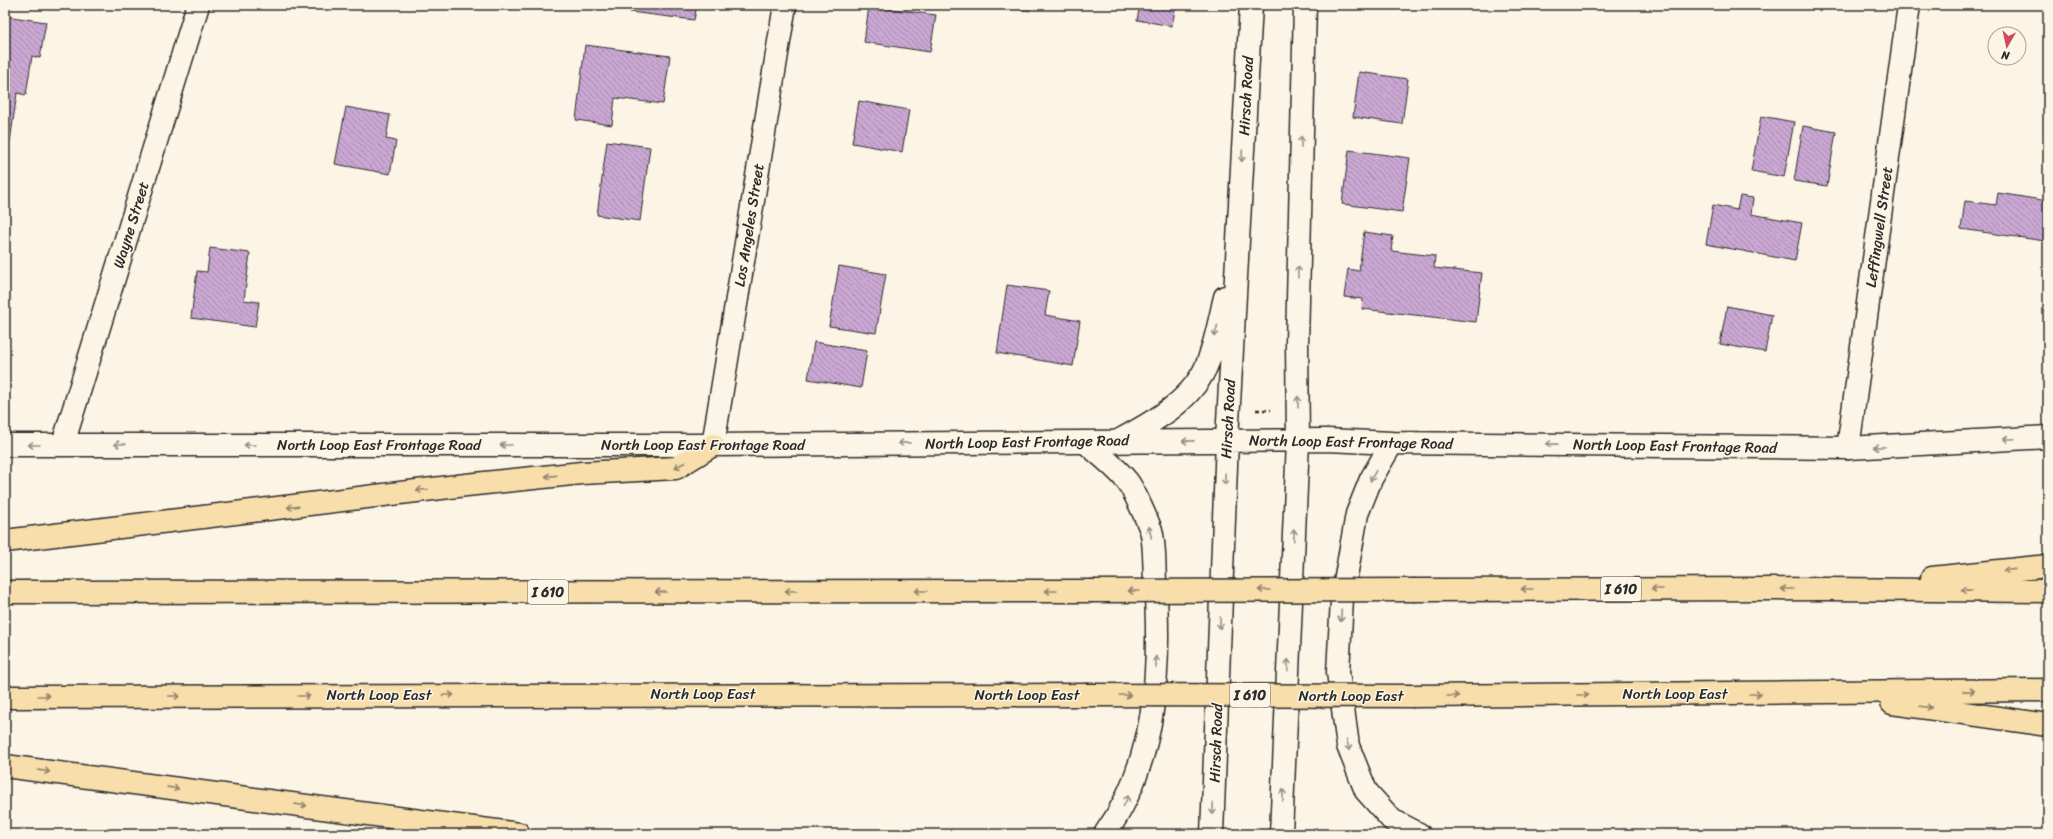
<svg xmlns="http://www.w3.org/2000/svg" width="2053" height="839" font-family="Sriracha,sans-serif">
	<style>
		.park { fill: url(#park-dots); stroke: #68886d }
		.building { fill: url(#building-back-hatch); stroke: #2b2b2b }
		.lines { fill: none; stroke-linecap: round; stroke-linejoin: round }
		.street-casing { stroke: #2b2b2b; stroke-width: 25 }
		.secondary-casing { stroke: #2b2b2b; stroke-width: 25 }
		.highway-casing { stroke: #2b2b2b; stroke-width: 25 }
		.path { stroke: #2b2b2b; stroke-width: 2.5; stroke-dasharray: 4 3; stroke-linecap: butt }
		.street { stroke: #fcf5e5; stroke-width: 22 }
		.secondary { stroke: #fcf5e5; stroke-width: 22 }
		.highway { stroke: #f8deab; stroke-width: 22 }
		.highway-bridge-casing { stroke: #2b2b2b; stroke-width: 25; stroke-linecap: butt }
		.highway-bridge { stroke: #f8deab; stroke-width: 22 }
		.oneway { stroke: #949088 }
		.oneway2 { stroke: #92846b }
		.labels { text-anchor: middle; dominant-baseline: central; stroke-width: 3; stroke-linejoin: round; paint-order: stroke }
		.shield { fill: #fcf5e5; stroke: #6a6863; stroke-width: 1 }
		.shield-label { font-size: 14px; font-weight: bold; fill: #2b2b2b }
		.street-label { font-size: 15px; fill: #2b2b2b; stroke: #fcf5e5 }
	</style>
	<defs>
		<pattern id="park-dots" width="8" height="8" patternUnits="userSpaceOnUse"><rect width="8" height="8" fill="#a4e6af"/><path d="M2 2h.1M6 6h.1" fill="none" stroke="#8dc597" stroke-width="1.8" stroke-linecap="round"/></pattern>
		<pattern id="building-back-hatch" width="6" height="6" patternUnits="userSpaceOnUse"><rect width="6" height="6" fill="#caa8d3"/><path d="M-1 5l2 2M0 0l6 6M5-1l2 2" fill="none" stroke="#a489ab"/></pattern>
	</defs>
	<rect width="100%" height="100%" fill="#fcf5e5"/>
	<filter id="ink" filterUnits="userSpaceOnUse"><feTurbulence type="fractalNoise" baseFrequency=".025" numOctaves="2"/><feDisplacementMap in="SourceGraphic" scale="8" xChannelSelector="R" yChannelSelector="G"/><feConvolveMatrix kernelMatrix="1 2 1 2 8 2 1 2 1" color-interpolation-filters="sRGB"/></filter>
	<g filter="url(#ink)">
		<path class="park" d="M 987,5 L 1031,5 L 1030,11 Z"/>
		<path class="building" d="M 631,5 L 697,5 L 694,20 L 630,12 Z
			M 1140,5 L 1176,5 L 1172,26 L 1137,20 Z
			M 869,6 L 936,15 L 930,52 L 864,42 Z
			M 5,16 L 46,22 L 40,58 L 32,56 L 26,95 L 17,93 L 10,142 L 5,142 Z
			M 585,45 L 670,56 L 663,104 L 615,98 L 612,125 L 576,120 Z
			M 1359,72 L 1408,79 L 1402,124 L 1353,117 Z
			M 859,101 L 909,110 L 902,152 L 852,143 Z
			M 346,107 L 390,115 L 386,139 L 396,141 L 390,174 L 335,164 Z
			M 1761,116 L 1794,122 L 1784,177 L 1751,171 Z
			M 1803,126 L 1836,132 L 1827,186 L 1794,181 Z
			M 607,141 L 650,147 L 640,221 L 597,215 Z
			M 1349,150 L 1410,158 L 1402,212 L 1342,204 Z
			M 1998,193 L 2048,201 L 2045,241 L 1961,229 L 1965,201 L 1996,205 Z
			M 1740,196 L 1753,198 L 1751,214 L 1802,223 L 1795,261 L 1706,244 L 1713,205 L 1737,210 Z
			M 1364,232 L 1393,236 L 1391,251 L 1435,256 L 1434,268 L 1482,273 L 1476,322 L 1362,309 L 1363,299 L 1344,297 L 1348,269 L 1359,271 Z
			M 210,248 L 250,253 L 244,300 L 259,302 L 255,327 L 191,318 L 197,271 L 207,272 Z
			M 839,266 L 886,274 L 876,333 L 829,326 Z
			M 1007,285 L 1049,291 L 1045,315 L 1080,321 L 1073,366 L 997,353 Z
			M 1727,306 L 1772,315 L 1765,352 L 1720,344 Z
			M 814,342 L 867,351 L 861,388 L 808,379 Z"/>
		<g class="lines">
			<defs>
				<path id="street" d="M 63,444 L 198,5
					M 713,445 L 785,5
					M 1848,448 L 1909,5"/>
				<path id="secondary" d="M 1120,440 C 1153,422 1194,400 1208,362 C 1216,341 1220,318 1225,297
					M 1085,442 C 1099,454 1116,467 1127,481 C 1133,488 1147,520 1151,530 C 1155,545 1154,565 1155,581 C 1161,667 1157,762 1105,834
					M 1392,443 L 1371,479 L 1357,514 L 1342,599 L 1338,672 L 1348,746 L 1366,791 L 1392,820 L 1419,834
					M 5,445 L 713,445 L 1327,440 L 1392,443 L 1848,448 L 2048,437
					M 1212,834 L 1227,440 L 1251,5
					M 1281,834 L 1298,441 L 1297,343 L 1305,5"/>
				<path id="highway" d="M 5,541 L 466,485 L 582,473 L 676,468 L 713,445
					M 1932,578 L 2048,566
					M 1415,590 L 1826,589 L 2048,591
					M 5,592 L 1090,591
					M 1414,696 L 2048,690
					M 5,697 L 1086,695
					M 1892,703 L 2048,725
					M 5,766 L 519,834"/>
			</defs>
			<use href="#street" class="street-casing"/>
			<use href="#secondary" class="secondary-casing"/>
			<use href="#highway" class="highway-casing"/>
			<path class="path" d="M 1256,410 L 1271,410"/>
			<use href="#street" class="street"/>
			<use href="#secondary" class="secondary"/>
			<use href="#highway" class="highway"/>
			<defs>
				<path id="highway-bridge" d="M 1090,591 L 1415,590
					M 1086,695 L 1414,696"/>
			</defs>
			<use href="#highway-bridge" class="highway-bridge-casing"/>
			<use href="#highway-bridge" class="highway-bridge"/>
		</g>
		<defs><path id="oneway-shaft" d="M-6 0H5M1.5-3L5.5 0L1.5 3" fill="none" stroke-width="1.6" stroke-linecap="round" stroke-linejoin="round"/></defs>
		<g class="oneway">
			<use href="#oneway-shaft" transform="translate(1301 142) rotate(-88)"/>
			<use href="#oneway-shaft" transform="translate(1242 156) rotate(93)"/>
			<use href="#oneway-shaft" transform="translate(1298 272) rotate(-89)"/>
			<use href="#oneway-shaft" transform="translate(1216 331) rotate(105)"/>
			<use href="#oneway-shaft" transform="translate(1298 402) rotate(-91)"/>
			<use href="#oneway-shaft" transform="translate(2009 439) rotate(177)"/>
			<use href="#oneway-shaft" transform="translate(1188 441) rotate(179)"/>
			<use href="#oneway-shaft" transform="translate(904 443) rotate(179)"/>
			<use href="#oneway-shaft" transform="translate(120 444) rotate(-180)"/>
			<use href="#oneway-shaft" transform="translate(1552 444) rotate(-179)"/>
			<use href="#oneway-shaft" transform="translate(34 445) rotate(180)"/>
			<use href="#oneway-shaft" transform="translate(250 445) rotate(-180)"/>
			<use href="#oneway-shaft" transform="translate(506 445) rotate(-180)"/>
			<use href="#oneway-shaft" transform="translate(1879 447) rotate(177)"/>
			<use href="#oneway-shaft" transform="translate(1373 476) rotate(118)"/>
			<use href="#oneway-shaft" transform="translate(1225 479) rotate(92)"/>
			<use href="#oneway-shaft" transform="translate(1150 532) rotate(-103)"/>
			<use href="#oneway-shaft" transform="translate(1294 535) rotate(-88)"/>
			<use href="#oneway-shaft" transform="translate(1341 616) rotate(93)"/>
			<use href="#oneway-shaft" transform="translate(1220 623) rotate(92)"/>
			<use href="#oneway-shaft" transform="translate(1156 662) rotate(-90)"/>
			<use href="#oneway-shaft" transform="translate(1288 665) rotate(-88)"/>
			<use href="#oneway-shaft" transform="translate(1348 745) rotate(76)"/>
			<use href="#oneway-shaft" transform="translate(1283 795) rotate(-88)"/>
			<use href="#oneway-shaft" transform="translate(1126 801) rotate(-65)"/>
			<use href="#oneway-shaft" transform="translate(1213 809) rotate(92)"/>
		</g>
		<g class="oneway2">
			<use href="#oneway-shaft" transform="translate(680 465) rotate(153)"/>
			<use href="#oneway-shaft" transform="translate(551 476) rotate(174)"/>
			<use href="#oneway-shaft" transform="translate(422 490) rotate(173)"/>
			<use href="#oneway-shaft" transform="translate(293 507) rotate(173)"/>
			<use href="#oneway-shaft" transform="translate(2009 570) rotate(174)"/>
			<use href="#oneway-shaft" transform="translate(1527 589) rotate(180)"/>
			<use href="#oneway-shaft" transform="translate(1657 589) rotate(180)"/>
			<use href="#oneway-shaft" transform="translate(1787 589) rotate(180)"/>
			<use href="#oneway-shaft" transform="translate(1264 590) rotate(180)"/>
			<use href="#oneway-shaft" transform="translate(1967 590) rotate(-179)"/>
			<use href="#oneway-shaft" transform="translate(791 591) rotate(180)"/>
			<use href="#oneway-shaft" transform="translate(921 591) rotate(180)"/>
			<use href="#oneway-shaft" transform="translate(1051 591) rotate(180)"/>
			<use href="#oneway-shaft" transform="translate(1134 591) rotate(180)"/>
			<use href="#oneway-shaft" transform="translate(661 592) rotate(180)"/>
			<use href="#oneway-shaft" transform="translate(1969 691) rotate(-1)"/>
			<use href="#oneway-shaft" transform="translate(1755 694)"/>
			<use href="#oneway-shaft" transform="translate(448 695)"/>
			<use href="#oneway-shaft" transform="translate(1125 695)"/>
			<use href="#oneway-shaft" transform="translate(1583 695)"/>
			<use href="#oneway-shaft" transform="translate(44 696)"/>
			<use href="#oneway-shaft" transform="translate(174 696)"/>
			<use href="#oneway-shaft" transform="translate(304 696)"/>
			<use href="#oneway-shaft" transform="translate(1453 696)"/>
			<use href="#oneway-shaft" transform="translate(1926 707) rotate(7)"/>
			<use href="#oneway-shaft" transform="translate(44 771) rotate(8)"/>
			<use href="#oneway-shaft" transform="translate(173 788) rotate(8)"/>
			<use href="#oneway-shaft" transform="translate(301 805) rotate(8)"/>
		</g>
	</g>
	<g class="labels">
		<g class="shield">
			<rect x="1601" y="577" width="40" height="24" rx="3"/>
			<rect x="528" y="580" width="40" height="24" rx="3"/>
			<rect x="1230" y="683" width="40" height="24" rx="3"/>
		</g>
		<g class="shield-label">
			<text x="1621" y="589">I 610</text>
			<text x="548" y="592">I 610</text>
			<text x="1250" y="695">I 610</text>
		</g>
		<g class="street-label">
			<text transform="translate(1246 96) rotate(-87)">Hirsch Road</text>
			<text transform="translate(131 225) rotate(-73)">Wayne Street</text>
			<text transform="translate(749 225) rotate(-81)">Los Angeles Street</text>
			<text transform="translate(1879 227) rotate(-82)">Leffingwell Street</text>
			<text transform="translate(1228 419) rotate(-87)">Hirsch Road</text>
			<text transform="translate(1027 442) rotate(-1)">North Loop East Frontage Road</text>
			<text transform="translate(1351 442) rotate(1)">North Loop East Frontage Road</text>
			<text x="379" y="445">North Loop East Frontage Road</text>
			<text x="703" y="445">North Loop East Frontage Road</text>
			<text transform="translate(1675 446) rotate(1)">North Loop East Frontage Road</text>
			<text x="703" y="694">North Loop East</text>
			<text x="1675" y="694">North Loop East</text>
			<text x="379" y="695">North Loop East</text>
			<text x="1027" y="695">North Loop East</text>
			<text x="1351" y="696">North Loop East</text>
			<text transform="translate(1216 743) rotate(-88)">Hirsch Road</text>
		</g>
	</g>
	<rect width="2053" height="839" fill="none" stroke="#fcf5e5" stroke-width="20"/>
	<rect x="10" y="10" width="2033" height="819" fill="none" stroke="#2b2b2b" stroke-width="1.5" filter="url(#ink)"/>
	<g transform="translate(2007 46) rotate(189)"><circle r="19" fill="#fcf5e5" stroke="#a8a49b"/>
	<path d="M0-3L7 15L0 10L-7 15Z" fill="#d1495b"/>
	<text y="-6" font-size="11" font-weight="bold" text-anchor="middle" fill="#2b2b2b">N</text>
	</g>
</svg>
